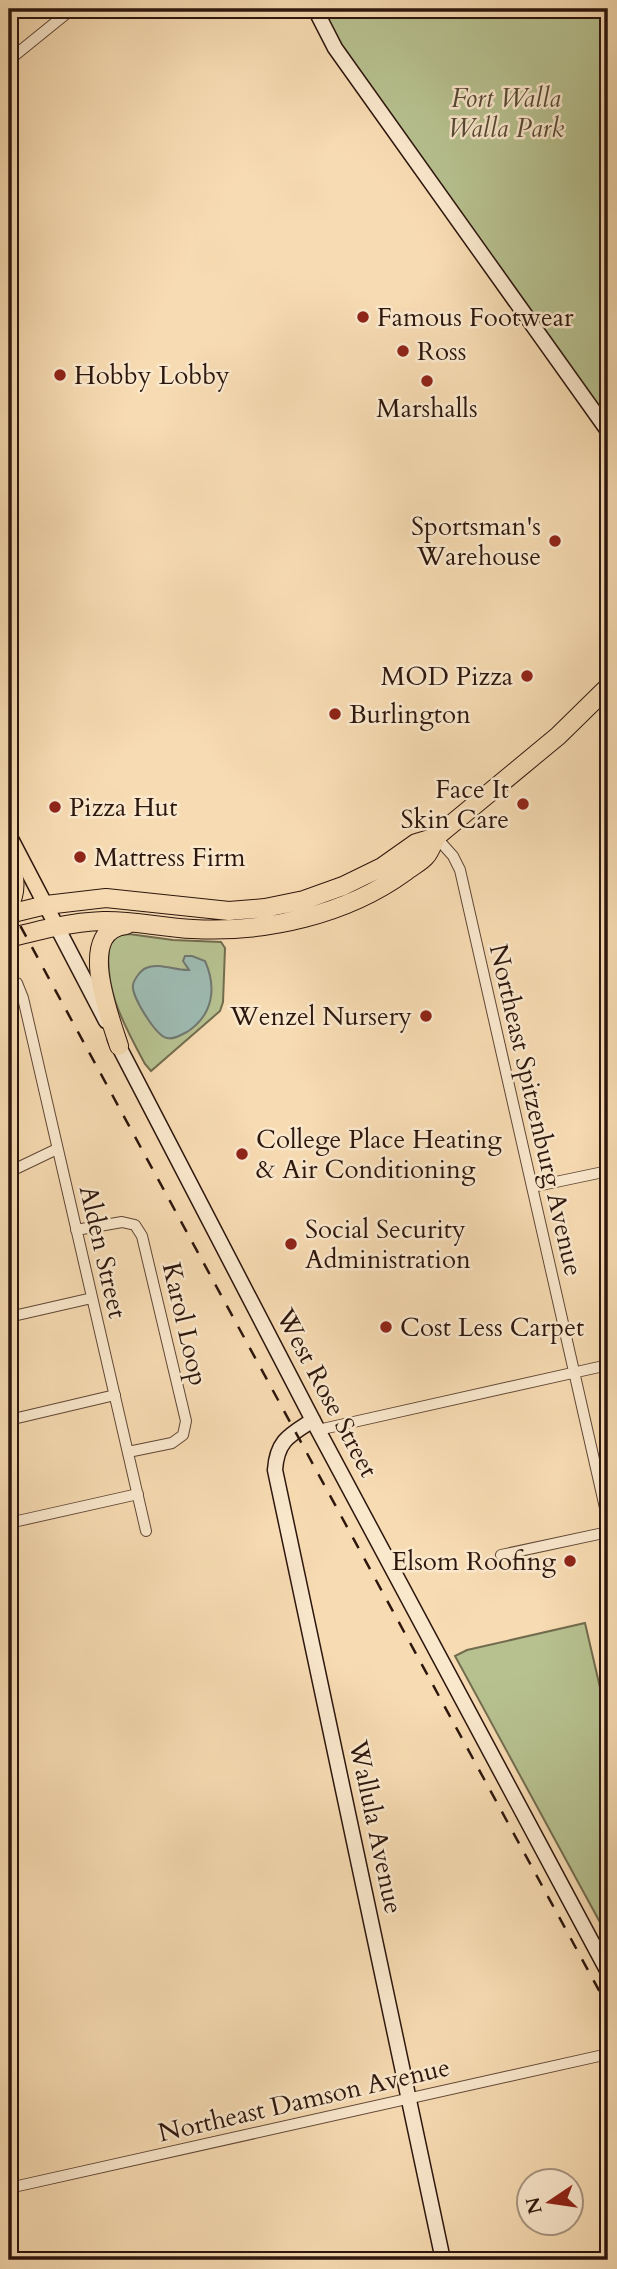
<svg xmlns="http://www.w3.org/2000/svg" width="617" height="2269" font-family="Cardo,serif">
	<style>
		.green { fill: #b7c190; stroke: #726c4e; stroke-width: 2 }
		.water { fill: #9ebab2; stroke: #717870; stroke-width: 2 }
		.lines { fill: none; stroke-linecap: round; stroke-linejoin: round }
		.street-casing { stroke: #604736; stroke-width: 12 }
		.secondary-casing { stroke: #2d160d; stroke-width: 17 }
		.primary-casing { stroke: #2d160d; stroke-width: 17 }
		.highway-casing { stroke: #2d160d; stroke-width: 20 }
		.street { stroke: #fae8cd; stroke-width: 10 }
		.secondary { stroke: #fae8cd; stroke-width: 14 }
		.primary { stroke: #f7dbb2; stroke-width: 14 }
		.highway { stroke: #f7dbb2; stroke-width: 18 }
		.rail { stroke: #2d160d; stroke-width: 2.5; stroke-dasharray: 12 12; stroke-linecap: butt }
		.poi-dot { fill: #8f2418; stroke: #fae8cd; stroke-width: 2.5 }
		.labels { text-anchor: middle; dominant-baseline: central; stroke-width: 5; stroke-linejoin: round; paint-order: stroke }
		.park-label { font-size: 26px; font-style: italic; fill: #564934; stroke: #fae8cd }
		.poi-label { font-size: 26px; fill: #2d160d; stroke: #fae8cd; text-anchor: start }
		.street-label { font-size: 26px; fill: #2d160d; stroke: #fae8cd }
	</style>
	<rect width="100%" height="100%" fill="#f7dbb2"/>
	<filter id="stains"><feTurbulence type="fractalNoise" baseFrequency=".00286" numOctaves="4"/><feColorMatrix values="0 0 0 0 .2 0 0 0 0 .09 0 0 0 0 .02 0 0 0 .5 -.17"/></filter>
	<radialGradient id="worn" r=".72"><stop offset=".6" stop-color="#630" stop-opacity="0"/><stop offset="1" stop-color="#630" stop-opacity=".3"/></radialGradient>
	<path class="green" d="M 315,9 L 608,9 L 608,431 Z
		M 129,934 L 173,940 L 221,942 L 225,948 L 223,1002 L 220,1011 L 151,1071 L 145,1064 C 124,1025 102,987 110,941 L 120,935 Z
		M 585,1623 L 602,1696 L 608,1698 L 608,1937 L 455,1656 L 467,1650 Z"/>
	<path class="water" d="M 185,956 L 192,956 L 205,961 C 217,988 213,1015 187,1032 C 180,1035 174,1040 167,1038 C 156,1036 131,996 133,985 C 134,979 141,970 146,968 C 159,962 176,971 189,970 L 183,961 Z"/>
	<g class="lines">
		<defs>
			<path id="street" d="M 9,60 L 72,9
				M 436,837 L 453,856 L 460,870 L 608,1521
				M 9,981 L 17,983 L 23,998 L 146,1531
				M 9,1172 L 57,1149
				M 532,1187 L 608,1171
				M 76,1230 L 122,1222 L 135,1225 L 142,1236 L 186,1421 L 183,1435 L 172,1443 L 128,1452
				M 9,1317 L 92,1298
				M 9,1420 L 115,1395
				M 318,1430 L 608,1365
				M 9,1523 L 138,1494
				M 501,1555 L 608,1532
				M 9,2188 L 608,2054"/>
			<path id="secondary" d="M 315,9 L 335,48 L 608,431
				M 57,927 L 106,1021
				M 115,1039 L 318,1430 L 608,1972
				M 313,1420 C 290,1435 277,1440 275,1470 L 443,2260"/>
			<path id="primary" d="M 9,835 L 57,927"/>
			<path id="highway" d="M 9,853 C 13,872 19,888 9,906
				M 9,914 L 46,905 L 106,898 L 229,911 L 265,908 L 304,900 L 343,886 L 382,867 L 416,843 L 436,837 L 558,736 L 608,687
				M 9,938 C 40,930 71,922 103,921 C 133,920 163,928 193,929 C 265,933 346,915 405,872 C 411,867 421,862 426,856 C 430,852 433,843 436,837
				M 119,1046 C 110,1017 75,930 126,925"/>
		</defs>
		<use href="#street" class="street-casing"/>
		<use href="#secondary" class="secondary-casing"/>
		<use href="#primary" class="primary-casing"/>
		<use href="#highway" class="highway-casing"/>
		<use href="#street" class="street"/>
		<use href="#secondary" class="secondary"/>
		<use href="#primary" class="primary"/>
		<use href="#highway" class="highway"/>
		<path class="rail" d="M 9,905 L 608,2007"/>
	</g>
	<g class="poi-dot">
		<circle cx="363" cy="317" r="7"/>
		<circle cx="403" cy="351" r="7"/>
		<circle cx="60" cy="375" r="7"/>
		<circle cx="427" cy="381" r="7"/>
		<circle cx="555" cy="541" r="7"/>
		<circle cx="527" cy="676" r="7"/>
		<circle cx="335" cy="714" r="7"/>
		<circle cx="523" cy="804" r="7"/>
		<circle cx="55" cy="807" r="7"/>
		<circle cx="80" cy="857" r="7"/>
		<circle cx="426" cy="1016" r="7"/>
		<circle cx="242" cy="1154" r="7"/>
		<circle cx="291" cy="1244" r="7"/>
		<circle cx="386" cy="1327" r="7"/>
		<circle cx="570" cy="1561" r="7"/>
	</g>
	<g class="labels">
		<g class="park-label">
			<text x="506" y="98">Fort Walla<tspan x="506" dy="30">Walla Park</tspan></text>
		</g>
		<g class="poi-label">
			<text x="377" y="317">Famous Footwear</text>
			<text x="417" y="351">Ross</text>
			<text x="74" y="375">Hobby Lobby</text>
			<text x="427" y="408" text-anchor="middle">Marshalls</text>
			<text x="541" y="526" text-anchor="end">Sportsman's<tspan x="541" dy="30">Warehouse</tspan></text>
			<text x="513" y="676" text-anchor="end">MOD Pizza</text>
			<text x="349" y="714">Burlington</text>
			<text x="509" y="789" text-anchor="end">Face It<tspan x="509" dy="30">Skin Care</tspan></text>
			<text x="69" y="807">Pizza Hut</text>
			<text x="94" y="857">Mattress Firm</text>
			<text x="412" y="1016" text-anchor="end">Wenzel Nursery</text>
			<text x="256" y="1139">College Place Heating<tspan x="256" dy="30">&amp; Air Conditioning</tspan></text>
			<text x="305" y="1229">Social Security<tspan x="305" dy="30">Administration</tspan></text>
			<text x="400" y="1327">Cost Less Carpet</text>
			<text x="556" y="1561" text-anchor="end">Elsom Roofing</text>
		</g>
		<g class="street-label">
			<text transform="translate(536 1110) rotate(77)">Northeast Spitzenburg Avenue</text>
			<text transform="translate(103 1252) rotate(77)">Alden Street</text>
			<text transform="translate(185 1324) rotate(77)">Karol Loop</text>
			<text transform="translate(327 1393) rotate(62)">West Rose Street</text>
			<text transform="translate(376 1827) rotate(78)">Wallula Avenue</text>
			<text transform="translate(304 2100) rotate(-13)">Northeast Damson Avenue</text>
		</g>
	</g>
	<rect width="617" height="2269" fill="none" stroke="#f7dbb2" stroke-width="35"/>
	<rect x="10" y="10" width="596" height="2248" fill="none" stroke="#2d160d" stroke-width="3.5"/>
	<rect x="18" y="18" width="582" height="2234" fill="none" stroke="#2d160d" stroke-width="2"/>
	<g transform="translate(550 2202) rotate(257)"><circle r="33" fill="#fae8cd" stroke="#a89480" stroke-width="2"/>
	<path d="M0-5L12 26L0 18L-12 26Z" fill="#8f2418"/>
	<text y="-10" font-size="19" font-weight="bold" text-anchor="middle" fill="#2d160d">N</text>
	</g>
	<rect width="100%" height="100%" filter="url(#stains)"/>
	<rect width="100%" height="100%" fill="url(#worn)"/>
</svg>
